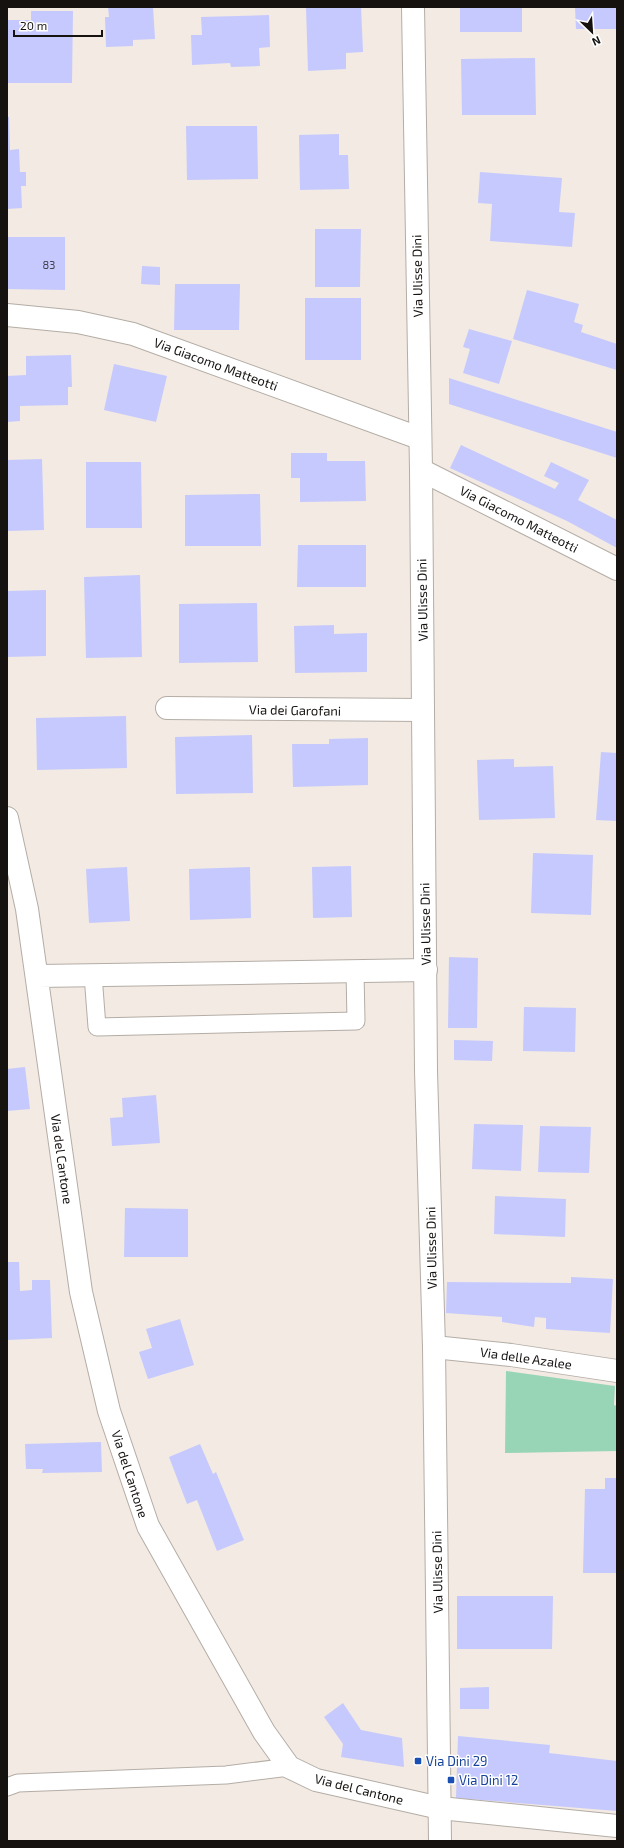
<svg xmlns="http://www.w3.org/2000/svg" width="624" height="1848" font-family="'Exo 2',sans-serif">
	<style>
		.green { fill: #98d5b6 }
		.building { fill: #c6c9fd }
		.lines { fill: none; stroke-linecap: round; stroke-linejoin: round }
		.lane-casing { stroke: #b4ada6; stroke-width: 19 }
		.street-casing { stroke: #b4ada6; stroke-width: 24 }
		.secondary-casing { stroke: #b4ada6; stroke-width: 24 }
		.lane { stroke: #fff; stroke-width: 17 }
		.street { stroke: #fff; stroke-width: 22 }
		.secondary { stroke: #fff; stroke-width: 22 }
		.transit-dot { fill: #1a4fb4; stroke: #fff; stroke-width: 1.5 }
		.labels { text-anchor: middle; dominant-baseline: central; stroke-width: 3; stroke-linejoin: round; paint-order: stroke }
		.number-label { font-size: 11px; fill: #41404b }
		.street-label { font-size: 13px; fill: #151210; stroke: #fff }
		.transit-label { font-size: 13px; fill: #164399; stroke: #fff; text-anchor: start }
	</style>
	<rect width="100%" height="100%" fill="#f2eae3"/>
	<path class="green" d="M 506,1371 L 615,1386 L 614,1405 L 617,1406 L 617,1451 L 505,1453 Z"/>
	<path class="building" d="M 108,7 L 153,7 L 155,39 L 133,40 L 133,46 L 106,47 L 105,17 L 109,17 Z
		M 306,7 L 361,7 L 363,52 L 346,53 L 346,69 L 308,71 Z
		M 460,7 L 522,7 L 522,32 L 460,32 Z
		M 575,7 L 617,7 L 617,29 L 576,29 Z
		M 31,11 L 73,11 L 72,83 L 7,83 L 7,20 L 31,20 Z
		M 269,15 L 270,47 L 259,48 L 260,66 L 231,67 L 230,63 L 192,65 L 191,35 L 202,35 L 201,17 Z
		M 535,58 L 536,115 L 462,115 L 461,59 Z
		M 7,117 L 9,117 L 10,150 L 19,149 L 20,172 L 26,172 L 26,186 L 21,186 L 22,208 L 7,209 Z
		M 186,126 L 257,126 L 258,179 L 187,180 Z
		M 339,134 L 339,155 L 348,155 L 349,189 L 300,190 L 299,135 Z
		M 480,172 L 562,178 L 559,212 L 575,213 L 572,247 L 490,241 L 492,204 L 478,203 Z
		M 315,229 L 361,229 L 360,287 L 315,287 Z
		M 7,237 L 65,237 L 65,290 L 7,289 Z
		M 142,266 L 160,267 L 160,285 L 141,284 Z
		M 175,284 L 240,284 L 239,330 L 174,330 Z
		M 527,290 L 579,304 L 574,322 L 583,325 L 581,332 L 617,344 L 617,370 L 513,339 Z
		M 305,298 L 361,298 L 361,360 L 305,360 Z
		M 469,329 L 512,341 L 499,384 L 463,373 L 470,349 L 463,347 Z
		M 71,355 L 72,387 L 68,387 L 68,405 L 20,406 L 20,421 L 7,422 L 7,376 L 26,375 L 26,356 Z
		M 114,364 L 167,376 L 156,422 L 104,410 Z
		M 449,378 L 617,432 L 617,458 L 449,404 Z
		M 461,445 L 555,489 L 559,483 L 544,476 L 551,462 L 589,480 L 578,500 L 617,520 L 617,548 L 567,521 L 450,468 Z
		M 291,453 L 327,453 L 327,461 L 365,461 L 366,501 L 300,502 L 300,478 L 291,478 Z
		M 42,459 L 44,530 L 7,531 L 7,460 Z
		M 86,462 L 141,462 L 142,528 L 86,528 Z
		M 260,494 L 261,546 L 185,546 L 185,495 Z
		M 298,545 L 366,545 L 366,587 L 297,587 Z
		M 140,575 L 142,657 L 86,658 L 84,577 Z
		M 46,590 L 46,656 L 7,657 L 7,591 Z
		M 257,603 L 258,662 L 179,663 L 179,604 Z
		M 334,625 L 334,634 L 367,633 L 367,672 L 295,673 L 294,626 Z
		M 126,716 L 127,768 L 37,770 L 36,718 Z
		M 252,735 L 253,793 L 176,794 L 175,737 Z
		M 368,738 L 368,785 L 293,787 L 292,744 L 329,744 L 329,739 Z
		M 601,752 L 617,753 L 617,821 L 596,820 Z
		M 514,759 L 514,767 L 553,766 L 555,818 L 479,820 L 477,760 Z
		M 533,853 L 593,855 L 591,915 L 531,913 Z
		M 351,866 L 352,917 L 313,918 L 312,867 Z
		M 127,867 L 130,921 L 89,923 L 86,869 Z
		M 250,867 L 251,918 L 190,920 L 189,869 Z
		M 449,957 L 478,958 L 477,1028 L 448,1028 Z
		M 524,1007 L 576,1008 L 575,1052 L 523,1051 Z
		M 454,1040 L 493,1041 L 492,1061 L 454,1060 Z
		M 25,1067 L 30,1109 L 7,1111 L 7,1069 Z
		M 156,1095 L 160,1143 L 112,1146 L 110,1118 L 123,1117 L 122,1098 Z
		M 474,1124 L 523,1125 L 521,1171 L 472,1169 Z
		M 540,1126 L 591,1127 L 589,1173 L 538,1172 Z
		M 495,1196 L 566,1199 L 565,1237 L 494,1234 Z
		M 125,1208 L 188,1209 L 188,1257 L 124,1257 Z
		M 7,1262 L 19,1262 L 20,1291 L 32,1290 L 32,1280 L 50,1280 L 52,1338 L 7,1340 Z
		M 571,1277 L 613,1279 L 610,1333 L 546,1329 L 546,1318 L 535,1317 L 534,1327 L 502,1322 L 502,1317 L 446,1313 L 447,1282 L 571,1283 Z
		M 180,1319 L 194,1365 L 148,1379 L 139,1352 L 152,1348 L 146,1329 Z
		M 101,1442 L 102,1472 L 42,1473 L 43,1469 L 26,1469 L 25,1444 Z
		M 200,1444 L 213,1474 L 216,1472 L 244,1540 L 217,1551 L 197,1500 L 187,1504 L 169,1457 Z
		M 605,1478 L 617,1478 L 617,1573 L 583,1573 L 585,1489 L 605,1489 Z
		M 457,1596 L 553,1596 L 552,1649 L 457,1649 Z
		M 489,1687 L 489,1709 L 460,1709 L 460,1688 Z
		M 343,1703 L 361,1730 L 402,1738 L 404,1767 L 341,1757 L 343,1744 L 324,1717 Z
		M 458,1736 L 550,1745 L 549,1753 L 617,1761 L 617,1811 L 456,1798 Z"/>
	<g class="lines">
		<defs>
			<path id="lane" d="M 93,975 L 97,1027 L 356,1021 L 355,971
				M 7,1787 L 18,1783 L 226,1775 L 289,1767"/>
			<path id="street" d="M 7,315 L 78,322 L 133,334 L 419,438
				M 421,470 L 617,569
				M 167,708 L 423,710
				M 7,818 L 27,909 L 81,1292 L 109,1411 L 148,1526 L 264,1732 L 289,1767 L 316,1780 L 440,1808 L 617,1826
				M 38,976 L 426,970
				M 434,1347 L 511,1355 L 617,1371"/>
			<path id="secondary" d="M 413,7 L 421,470 L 426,1071 L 434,1347 L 440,1841"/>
		</defs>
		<use href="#lane" class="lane-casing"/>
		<use href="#street" class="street-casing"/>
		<use href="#secondary" class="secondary-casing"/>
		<use href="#lane" class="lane"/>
		<use href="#street" class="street"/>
		<use href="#secondary" class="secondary"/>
	</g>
	<g class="transit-dot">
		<rect x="414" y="1757" width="8" height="8" rx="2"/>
		<rect x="447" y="1776" width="8" height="8" rx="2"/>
	</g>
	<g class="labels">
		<g class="number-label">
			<text x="49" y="264">83</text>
		</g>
		<g class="street-label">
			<text transform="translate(417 276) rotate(-91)">Via Ulisse Dini</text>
			<text transform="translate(216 364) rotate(20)">Via Giacomo Matteotti</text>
			<text transform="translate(519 519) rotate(27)">Via Giacomo Matteotti</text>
			<text transform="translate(422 600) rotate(-91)">Via Ulisse Dini</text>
			<text transform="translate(295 710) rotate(1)">Via dei Garofani</text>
			<text transform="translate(425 924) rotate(-91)">Via Ulisse Dini</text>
			<text transform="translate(62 1159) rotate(82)">Via del Cantone</text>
			<text transform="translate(431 1248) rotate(-91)">Via Ulisse Dini</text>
			<text transform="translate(526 1358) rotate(8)">Via delle Azalee</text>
			<text transform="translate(130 1474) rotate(72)">Via del Cantone</text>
			<text transform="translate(437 1572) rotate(-91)">Via Ulisse Dini</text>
			<text transform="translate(359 1789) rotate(14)">Via del Cantone</text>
		</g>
		<g class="transit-label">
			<text x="426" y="1761">Via Dini 29</text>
			<text x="459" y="1780">Via Dini 12</text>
		</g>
	</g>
	<rect width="624" height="1848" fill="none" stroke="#151210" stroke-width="16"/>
	<g transform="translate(592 32) rotate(155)" stroke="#ffffff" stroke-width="3" paint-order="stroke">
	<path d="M0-3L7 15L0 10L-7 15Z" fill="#151210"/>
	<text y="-6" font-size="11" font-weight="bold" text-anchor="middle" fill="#151210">N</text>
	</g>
	<path d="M14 30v6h88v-6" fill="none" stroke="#151210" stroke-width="2"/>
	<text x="20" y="30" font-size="12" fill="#151210" stroke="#ffffff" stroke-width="3" paint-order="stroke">20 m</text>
</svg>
